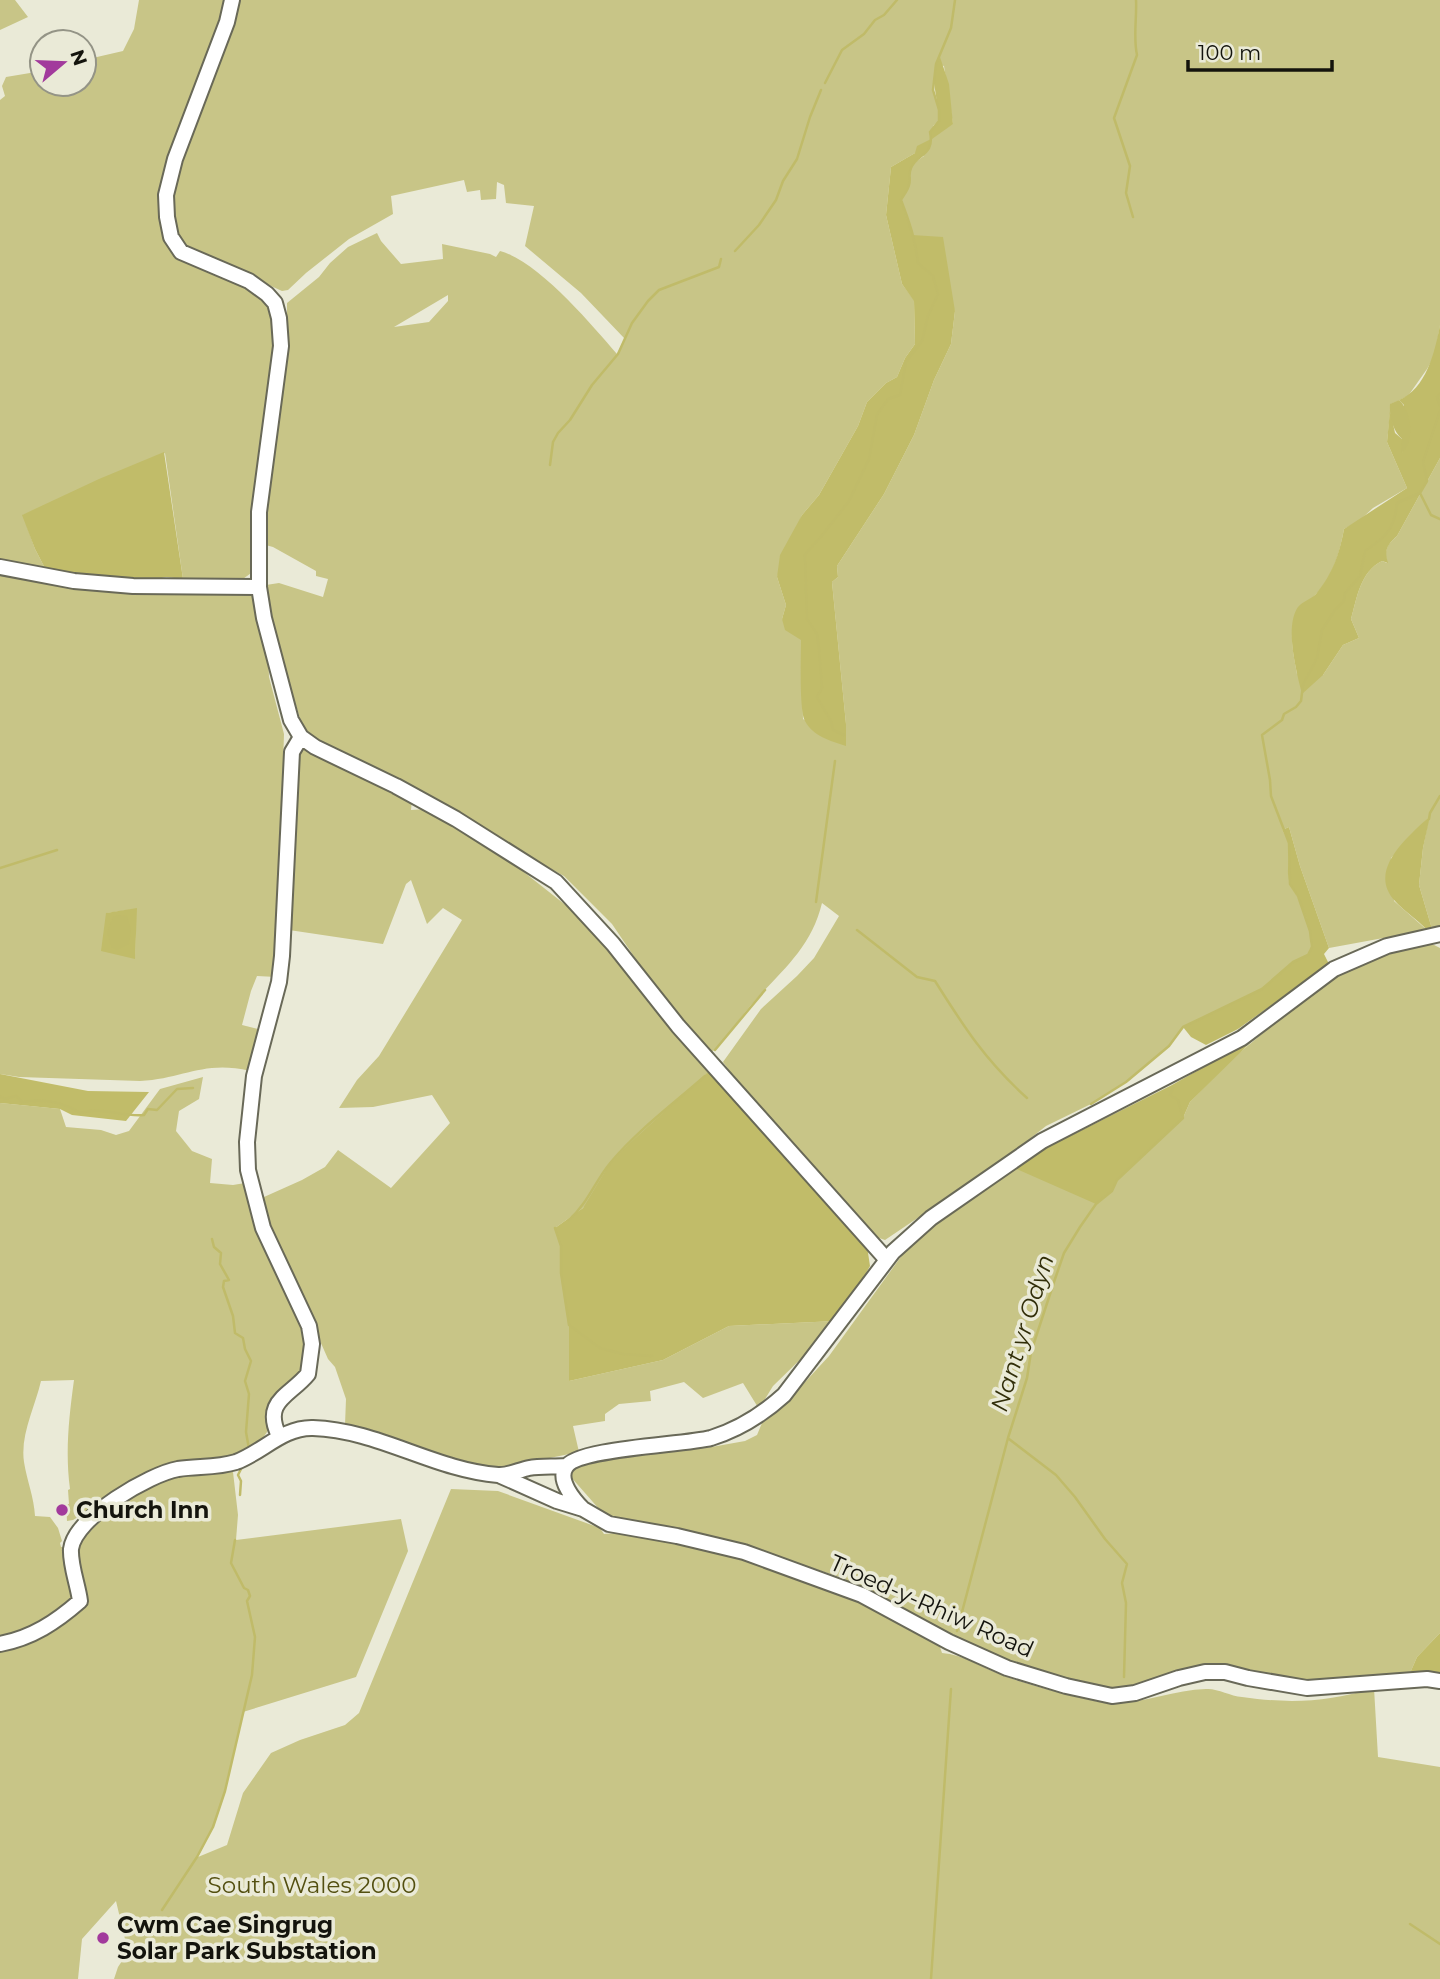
<svg xmlns="http://www.w3.org/2000/svg" width="1440" height="1979" font-family="Montserrat,sans-serif">
	<style>
		.green { fill: #c8c587; fill-rule: evenodd }
		.forest { fill: #c1bc69 }
		.water { fill: #c0bb69 }
		.lines { fill: none; stroke-linecap: round; stroke-linejoin: round }
		.stream { stroke: #c0bb69; stroke-width: 2.5 }
		.minor-casing { stroke: #696958; stroke-width: 18 }
		.minor { stroke: #fff; stroke-width: 14 }
		.poi-dot { fill: #a23a9c; stroke: #eaead7; stroke-width: 2.5 }
		.labels { text-anchor: middle; dominant-baseline: central; stroke-width: 7; stroke-linejoin: round; paint-order: stroke }
		.poi-label { font-size: 23px; font-weight: bold; fill: #14140d; stroke: #eaead7; text-anchor: start }
		.street-label { font-size: 23px; fill: #14140d; stroke: #eaead7 }
		.park-label { font-size: 23px; fill: #534f0f; stroke: #eaead7 }
		.water-label { font-size: 24px; font-style: italic; fill: #312e09; stroke: #eaead7 }
	</style>
	<rect width="100%" height="100%" fill="#eaead7"/>
	<path class="green" d="M 0,0 L 15,0 L 28,17 L 0,30 Z
		M 139,0 L 226,0 L 207,63 L 159,197 L 164,237 L 170,249 L 181,257 L 243,282 L 268,306 L 274,330 L 254,571 L 240,581 L 189,581 L 183,579 L 165,453 L 23,515 L 35,549 L 48,574 L 0,563 L 0,100 L 5,96 L 2,86 L 6,77 L 42,71 L 42,84 L 84,84 L 84,60 L 123,51 L 134,29 Z
		M 240,0 L 1440,0 L 1440,325 L 1435,355 L 1427,369 L 1408,396 L 1391,404 L 1387,442 L 1407,488 L 1373,508 L 1359,521 L 1344,529 C 1339,555 1333,578 1313,597 C 1308,602 1300,604 1297,610 C 1288,631 1293,653 1297,674 L 1323,675 L 1343,645 L 1359,638 L 1351,619 C 1357,598 1360,572 1382,561 L 1387,563 C 1384,549 1387,545 1397,536 L 1440,458 L 1440,927 L 1432,929 L 1419,885 L 1423,848 L 1429,817 L 1391,858 L 1394,901 L 1427,930 L 1329,948 L 1300,866 L 1289,827 L 1282,830 C 1296,849 1285,865 1290,883 C 1291,888 1296,893 1298,898 C 1305,915 1316,937 1308,955 L 1293,962 L 1262,989 L 1183,1027 L 1169,1046 L 1126,1082 L 1091,1104 L 1046,1126 L 1002,1161 L 885,1240 L 870,1235 L 748,1096 L 723,1062 L 761,1009 L 797,976 L 814,958 L 839,916 L 822,903 C 811,949 780,972 751,1005 C 736,1022 726,1042 708,1055 L 656,989 L 612,924 L 564,876 L 307,735 L 303,728 L 270,622 L 267,608 L 266,585 L 279,583 L 323,597 L 328,579 L 316,576 L 316,571 L 273,547 L 262,544 L 263,517 L 287,340 L 287,303 L 319,277 L 330,263 L 348,247 L 377,233 L 381,241 L 401,264 L 443,259 L 442,244 L 490,254 L 496,257 L 500,251 C 538,261 591,324 617,354 L 625,339 L 581,293 L 525,246 L 534,206 L 506,203 L 504,185 L 497,182 L 496,199 L 481,200 L 480,190 L 467,192 L 464,180 L 391,196 L 393,214 L 349,239 L 306,273 L 288,290 L 282,291 L 236,270 L 231,265 L 224,265 L 186,250 L 173,223 L 171,201 L 187,138 ZM 936,64 L 944,66 L 953,124 L 933,126 L 939,121 L 939,110 L 933,90 ZM 915,153 L 924,156 C 905,169 913,167 909,185 C 908,190 903,195 901,200 L 911,235 L 955,311 L 951,344 L 934,380 L 914,435 L 884,494 L 837,566 L 838,577 L 832,582 L 846,724 L 845,745 L 803,719 L 801,639 L 782,619 L 786,605 L 777,577 L 802,515 L 819,495 L 858,426 L 867,402 L 886,383 L 897,377 L 905,358 L 915,344 L 914,300 L 902,284 L 886,215 L 891,167 ZM 448,295 L 448,301 L 429,322 L 394,327 Z
		M 0,571 L 250,593 L 254,599 L 268,651 L 269,677 L 284,734 L 276,977 L 257,976 L 251,991 L 242,1025 L 262,1030 L 250,1071 C 203,1060 184,1079 140,1081 L 19,1077 L 0,1074 ZM 136,909 L 135,958 L 107,913 Z
		M 305,749 L 412,800 L 411,810 L 427,809 L 492,847 L 582,918 L 611,950 L 708,1072 L 583,1208 L 555,1228 L 561,1246 L 561,1273 L 569,1325 L 569,1381 L 663,1360 L 729,1326 L 836,1321 L 812,1348 L 773,1386 L 759,1409 L 743,1383 L 703,1398 L 684,1382 L 650,1391 L 651,1401 L 619,1404 L 605,1414 L 605,1421 L 573,1426 L 579,1452 L 505,1467 L 486,1467 L 438,1454 L 381,1433 L 345,1425 L 346,1399 L 335,1367 L 328,1359 L 260,1205 L 264,1197 L 302,1180 L 325,1167 L 338,1150 L 391,1188 L 450,1123 L 432,1095 L 373,1107 L 339,1108 L 357,1080 L 379,1056 L 462,920 L 443,908 L 427,924 L 411,880 L 406,884 L 383,944 L 289,930 L 297,752 Z
		M 1414,943 L 1434,945 L 1440,948 L 1440,1633 L 1417,1657 L 1410,1673 L 1350,1680 L 1299,1683 L 1265,1678 L 1219,1665 L 1203,1666 L 1140,1687 L 1108,1689 L 1070,1682 L 1003,1661 L 874,1597 L 843,1578 L 763,1552 L 607,1518 L 570,1476 L 572,1470 L 579,1464 L 589,1461 L 639,1453 L 706,1448 L 745,1441 L 757,1435 L 762,1423 L 784,1405 L 829,1356 L 908,1247 L 1010,1166 L 1112,1191 L 1117,1180 L 1183,1118 L 1190,1102 L 1232,1059 L 1325,981 L 1386,952 Z
		M 203,1077 L 199,1099 L 179,1111 L 176,1131 L 192,1151 L 212,1159 L 210,1183 L 233,1185 L 245,1183 L 258,1232 L 307,1328 L 303,1375 L 271,1409 L 269,1429 L 261,1441 L 238,1457 L 162,1469 L 131,1481 L 109,1493 L 92,1509 L 73,1520 L 67,1521 L 66,1504 L 69,1504 L 68,1490 L 70,1489 C 65,1452 69,1417 74,1380 L 41,1381 C 35,1407 20,1435 24,1462 C 27,1481 34,1497 35,1516 L 50,1517 L 58,1528 L 62,1541 L 60,1543 L 61,1547 L 63,1547 L 75,1598 L 52,1621 L 0,1640 L 0,1103 L 60,1109 L 66,1127 L 101,1130 L 116,1135 L 129,1131 L 160,1089 Z
		M 233,1472 L 238,1515 L 236,1540 L 401,1519 L 408,1551 L 356,1677 L 243,1712 L 225,1791 L 213,1827 L 198,1857 L 227,1845 L 243,1793 L 271,1753 L 300,1740 L 345,1725 L 359,1713 L 451,1489 L 498,1491 L 600,1528 L 604,1534 L 616,1533 L 703,1546 L 832,1588 L 939,1644 L 942,1653 C 963,1654 982,1668 1002,1675 C 1031,1686 1064,1694 1095,1701 C 1132,1709 1169,1690 1206,1689 C 1217,1688 1230,1696 1242,1697 C 1290,1704 1328,1702 1374,1688 L 1378,1757 L 1440,1767 L 1440,1979 L 114,1979 L 118,1967 L 128,1952 L 116,1901 L 82,1939 L 78,1979 L 0,1979 L 0,1650 C 32,1648 56,1628 81,1608 L 75,1552 L 79,1543 C 106,1515 137,1481 178,1475 C 196,1472 215,1473 233,1472 Z"/>
	<path class="forest" d="M 940,57 L 949,84 L 953,124 L 932,139 C 928,156 919,155 912,167 C 908,173 910,177 909,184 C 908,189 903,195 901,200 L 912,235 L 943,237 L 955,311 L 951,344 L 934,380 L 914,435 L 884,494 L 837,566 L 838,577 L 832,582 L 846,724 L 846,746 C 830,741 813,736 805,721 C 799,711 801,655 801,640 L 785,630 L 782,619 L 786,605 L 777,577 L 780,555 L 802,515 L 819,495 L 858,426 L 867,402 L 886,383 L 897,377 L 905,358 L 915,344 L 914,301 L 902,284 L 886,215 L 891,167 L 915,153 L 917,146 L 931,139 L 930,132 L 939,121 C 939,98 928,80 940,57 Z
		M 1440,325 L 1440,458 L 1397,536 C 1387,545 1384,550 1388,563 L 1382,561 C 1360,572 1357,598 1351,619 L 1359,638 L 1343,645 L 1323,675 L 1302,694 C 1297,673 1284,627 1298,607 C 1302,602 1311,599 1316,594 C 1333,573 1339,555 1344,529 L 1407,488 L 1387,442 L 1390,410 L 1395,433 L 1402,439 L 1402,453 L 1404,405 L 1399,400 C 1426,389 1435,352 1440,325 Z
		M 164,452 L 183,579 L 166,577 L 148,581 L 48,574 L 35,549 L 22,515 L 99,479 Z
		M 1430,816 L 1423,848 L 1419,885 L 1432,929 L 1427,930 C 1417,919 1404,911 1395,901 C 1366,870 1409,836 1430,816 Z
		M 1289,827 L 1300,866 L 1329,948 L 1324,954 L 1329,964 L 1238,1029 L 1206,1045 L 1191,1037 L 1183,1027 L 1262,989 L 1293,962 L 1308,955 C 1316,937 1305,914 1298,897 C 1296,892 1291,888 1290,883 C 1283,865 1297,850 1282,830 Z
		M 137,908 L 135,959 L 101,951 L 106,913 Z
		M 1255,1038 L 1190,1102 L 1183,1118 L 1117,1180 L 1112,1191 L 1096,1204 L 1010,1166 L 1172,1085 Z
		M 708,1072 L 867,1246 L 870,1266 L 853,1297 L 836,1321 L 729,1326 L 663,1360 L 569,1381 L 569,1325 L 561,1273 L 561,1246 L 555,1228 L 583,1208 L 609,1165 L 629,1144 Z
		M 0,1074 L 88,1091 L 149,1092 L 126,1121 L 72,1115 L 60,1109 L 0,1103 Z
		M 1440,1633 L 1440,1672 L 1410,1673 L 1417,1657 Z"/>
	<path class="water" d="M 1399,400 C 1411,410 1416,443 1401,453 L 1402,439 C 1393,431 1389,416 1390,404 Z
		M 119,915 L 127,916 L 131,930 L 129,944 L 117,950 L 111,947 L 107,932 L 113,917 Z"/>
	<g class="lines">
		<path class="stream" d="M 825,83 L 842,50 L 864,34 L 875,20 L 884,15 L 897,0
			M 1133,217 L 1126,193 L 1130,166 L 1114,118 L 1137,55 C 1133,37 1137,18 1136,0
			M 735,251 L 759,225 L 776,200 L 783,181 L 797,159 L 810,117 L 821,90
			M 1440,394 L 1437,397 L 1440,406
			M 550,465 L 553,442 L 558,433 L 570,420 L 592,385 L 618,354 L 632,323 L 648,301 L 659,290 L 719,267 L 721,259
			M 1420,493 L 1431,515 L 1440,519
			M 844,735 L 833,730 L 831,721 L 817,697 L 822,688 L 819,649 L 817,634 L 807,619 L 805,554 L 820,538 L 849,501 L 869,459 L 877,415 L 888,399 L 900,395 L 906,362 L 922,341 L 928,316 L 938,294 L 933,276 L 918,263 C 916,241 909,221 901,200 C 903,196 908,190 909,185 C 911,179 908,175 911,168 C 917,153 935,156 930,132 L 939,121 L 939,110 L 933,90 L 936,64 L 951,28 L 955,0
			M 1429,819 L 1430,813 L 1440,796
			M 0,868 L 57,850
			M 816,902 L 835,761
			M 857,930 L 917,977 L 935,981 C 964,1027 985,1060 1027,1098
			M 715,1050 L 765,990
			M 0,1096 L 4,1099 L 16,1096 L 22,1102 C 44,1099 61,1101 80,1113 C 104,1106 120,1117 144,1115 L 148,1109 L 157,1110 L 177,1089 L 193,1088
			M 1091,1104 L 1126,1082 L 1169,1046 L 1183,1027 L 1262,989 L 1293,962 L 1308,955 L 1312,947 L 1310,931 L 1298,896 L 1290,884 L 1289,843 L 1271,796 L 1270,780 L 1262,735 L 1282,720 L 1284,714 L 1296,707 L 1301,701 L 1303,685 L 1317,658 L 1322,630 L 1335,610 L 1344,601 L 1345,593 L 1360,576 L 1365,551 C 1386,537 1395,528 1397,503 L 1420,493 L 1427,481 L 1423,462 L 1440,411
			M 569,1220 C 588,1203 595,1181 611,1162 C 638,1130 673,1104 705,1076
			M 555,1228 L 561,1246 L 561,1273 L 569,1325 L 600,1348 L 623,1354 L 652,1356
			M 212,1239 L 214,1247 L 221,1253 L 220,1264 L 229,1280 L 224,1281 L 223,1287 L 233,1316 L 235,1333 L 243,1338 L 245,1349 L 251,1361 L 245,1381 L 249,1394 L 246,1432 L 249,1449
			M 1009,1439 L 1056,1475 L 1075,1497 L 1105,1539 L 1127,1564 L 1122,1583 L 1126,1603 L 1124,1677
			M 240,1495 L 241,1481 L 238,1475 L 243,1465
			M 957,1631 L 1008,1438 L 1027,1378 L 1031,1352 L 1055,1279 L 1064,1253 L 1080,1227 L 1096,1204 L 1112,1191 L 1117,1180 L 1183,1118 L 1178,1100 L 1170,1095 L 1173,1088
			M 162,1910 L 197,1857 L 213,1827 L 225,1791 L 252,1675 L 255,1637 L 247,1601 L 250,1596 L 248,1590 L 244,1588 L 231,1563 L 235,1540
			M 1410,1924 L 1440,1944
			M 931,1979 L 951,1689"/>
		<defs>
			<path id="minor" d="M 232,0 L 227,22 L 175,159 L 166,195 L 167,217 L 171,237 L 181,252 L 249,281 L 267,294 L 275,303 L 279,318 L 281,346 L 259,512 L 259,587 L 264,618 L 291,720 L 301,737 L 315,747 L 396,786 L 456,819 L 556,882 L 613,944 L 678,1026 L 887,1260
				M 0,567 L 74,581 L 133,586 L 259,587
				M 279,1436 C 262,1401 290,1396 308,1374 L 312,1344 L 309,1326 L 263,1228 L 248,1170 L 247,1142 L 254,1076 L 279,982 L 282,956 L 292,752 L 301,737
				M 501,1476 L 557,1501 L 583,1509 L 609,1524 L 677,1536 L 744,1552 L 862,1595 L 949,1642 L 1007,1668 L 1066,1686 L 1112,1696 L 1135,1693 L 1179,1678 L 1205,1672 L 1225,1672 L 1248,1678 L 1307,1688 L 1427,1679 L 1440,1681
				M 583,1509 C 574,1500 557,1480 566,1467 C 577,1448 685,1445 711,1438 C 740,1429 762,1415 784,1395 L 893,1252 L 931,1218 L 1042,1141 L 1242,1038 L 1334,969 L 1387,946 L 1440,934
				M 0,1644 C 32,1638 56,1622 80,1601 C 78,1585 70,1565 71,1549 C 75,1517 150,1474 178,1469 C 198,1466 217,1468 236,1462 C 263,1452 283,1427 313,1428 C 378,1430 434,1470 498,1475 C 508,1476 519,1470 529,1468 C 540,1466 554,1467 566,1466"/>
		</defs>
		<use href="#minor" class="minor-casing"/>
		<use href="#minor" class="minor"/>
	</g>
	<g class="poi-dot">
		<circle cx="62" cy="1510" r="7"/>
		<circle cx="103" cy="1938" r="7"/>
	</g>
	<g class="labels">
		<g class="poi-label">
			<text x="76" y="1510">Church Inn</text>
			<text x="117" y="1925">Cwm Cae Singrug<tspan x="117" dy="26">Solar Park Substation</tspan></text>
		</g>
		<g class="street-label">
			<text transform="translate(932 1606) rotate(24)">Troed-y-Rhiw Road</text>
		</g>
		<g class="park-label">
			<text x="312" y="1885">South Wales 2000</text>
		</g>
		<g class="water-label">
			<text transform="translate(1022 1333) rotate(-73)">Nant yr Odyn</text>
		</g>
	</g>
	<g transform="translate(63 63) rotate(71)"><circle r="33" fill="#eaead7" stroke="#949486" stroke-width="2"/>
	<path d="M0-5L12 26L0 18L-12 26Z" fill="#a23a9c"/>
	<text y="-10" font-size="19" font-weight="bold" text-anchor="middle" fill="#14140d">N</text>
	</g>
	<path d="M1188 60v10h144v-10" fill="none" stroke="#14140d" stroke-width="3.5"/>
	<text x="1198" y="60" font-size="21" fill="#14140d" stroke="#eaead7" stroke-width="5" paint-order="stroke">100 m</text>
</svg>
